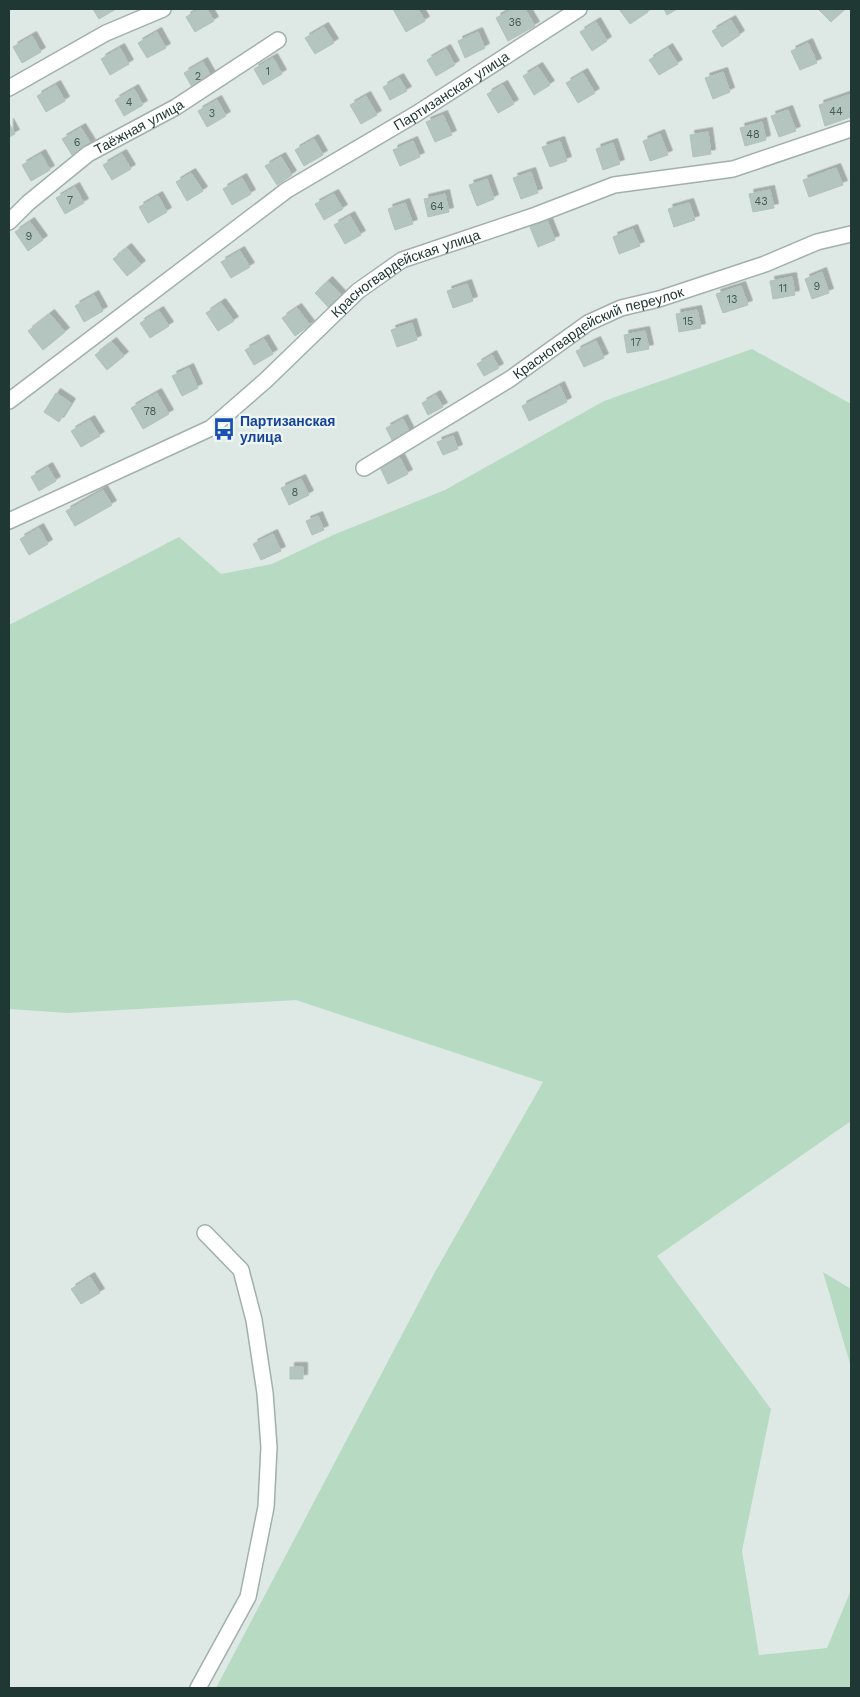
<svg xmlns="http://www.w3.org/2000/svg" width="860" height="1697" font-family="'Work Sans',sans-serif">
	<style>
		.green { fill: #b7dac2 }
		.building { fill: #b4c4be; stroke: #b1c2bc; filter: url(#shadow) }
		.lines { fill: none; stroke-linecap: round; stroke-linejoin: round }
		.minor-casing { stroke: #a1b0ac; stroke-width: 18 }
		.minor { stroke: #fff; stroke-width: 15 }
		.labels { text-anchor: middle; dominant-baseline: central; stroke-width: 4.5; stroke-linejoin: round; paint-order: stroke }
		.number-label { font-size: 11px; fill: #455b56 }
		.street-label { font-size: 14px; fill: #203833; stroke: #eef6f2 }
		.transit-label { font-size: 14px; font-weight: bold; fill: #164399; stroke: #eef6f2; text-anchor: start }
	</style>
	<defs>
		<filter id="shadow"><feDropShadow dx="4.5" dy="-4.5" stdDeviation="0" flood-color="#0004"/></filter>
	</defs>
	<rect width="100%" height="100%" fill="#dee9e5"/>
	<path class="green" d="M 752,349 L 851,404 L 851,1121 L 657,1256 L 771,1409 L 742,1551 L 759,1655 L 827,1648 L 851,1590 L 851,1688 L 216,1688 L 435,1272 L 543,1082 L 296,1000 L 68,1013 L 9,1009 L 9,625 L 179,537 L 221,574 L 272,564 L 333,535 L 445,490 L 604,401 Z
		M 823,1272 L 851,1289 L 851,1367 Z"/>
	<path class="building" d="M 93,9 L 116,9 L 99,19 Z
		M 199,9 L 207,9 L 214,21 L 195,32 L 186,17 Z
		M 393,9 L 418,9 L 425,21 L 406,32 Z
		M 513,9 L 525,9 L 535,26 L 508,41 L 496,18 Z
		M 619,9 L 646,9 L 648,12 L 630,24 Z
		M 664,9 L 677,9 L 667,15 Z
		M 818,9 L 845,9 L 831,22 Z
		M 731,20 L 740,35 L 722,47 L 712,31 Z
		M 596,22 L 607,41 L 592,51 L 580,32 Z
		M 324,27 L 334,43 L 315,54 L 305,38 Z
		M 157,32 L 166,48 L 147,58 L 138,43 Z
		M 478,32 L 485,48 L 465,58 L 458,41 Z
		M 32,36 L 41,52 L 22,63 L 13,47 Z
		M 808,43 L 817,63 L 800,70 L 791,51 Z
		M 120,48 L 129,64 L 110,75 L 101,59 Z
		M 668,48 L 678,64 L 659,75 L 649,60 Z
		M 446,49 L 455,65 L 436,76 L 427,60 Z
		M 273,58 L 282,74 L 263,85 L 254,69 Z
		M 203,62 L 212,78 L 193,89 L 184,73 Z
		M 538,67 L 550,85 L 534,95 L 523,76 Z
		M 723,72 L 730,92 L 713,99 L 705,78 Z
		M 583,73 L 595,93 L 578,103 L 566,83 Z
		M 399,78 L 407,91 L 390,100 L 383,87 Z
		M 56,85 L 65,101 L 46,112 L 37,96 Z
		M 503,85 L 514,104 L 498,113 L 487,94 Z
		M 134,89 L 143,105 L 124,116 L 115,100 Z
		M 851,94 L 851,117 L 825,126 L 819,105 Z
		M 366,96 L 377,115 L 361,124 L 350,105 Z
		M 217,100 L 226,116 L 207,127 L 198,111 Z
		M 788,110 L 796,131 L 779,137 L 771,116 Z
		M 443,115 L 452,135 L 435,142 L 426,122 Z
		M 762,122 L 766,140 L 745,146 L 740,128 Z
		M 9,123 L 15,134 L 9,137 Z
		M 81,128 L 91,144 L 72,155 L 62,139 Z
		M 708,132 L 711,154 L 693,157 L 690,135 Z
		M 660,134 L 668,155 L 650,161 L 643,141 Z
		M 314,139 L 323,155 L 304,166 L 295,150 Z
		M 413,141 L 420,157 L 400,166 L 393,150 Z
		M 560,141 L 567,161 L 550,167 L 542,147 Z
		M 613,143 L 620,164 L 603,170 L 596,149 Z
		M 41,154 L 50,170 L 31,181 L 22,165 Z
		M 122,154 L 131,169 L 112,180 L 103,165 Z
		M 281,157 L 292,175 L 277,185 L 265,166 Z
		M 836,168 L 843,185 L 809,197 L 803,180 Z
		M 531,172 L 538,193 L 521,199 L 513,178 Z
		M 191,173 L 203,191 L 187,201 L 176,182 Z
		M 242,178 L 251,194 L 232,205 L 223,189 Z
		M 487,179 L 494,199 L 477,206 L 469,185 Z
		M 75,187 L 84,203 L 65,214 L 56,198 Z
		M 770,190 L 774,208 L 753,212 L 749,194 Z
		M 334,194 L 343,209 L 324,220 L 315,204 Z
		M 445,194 L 449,212 L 428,217 L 424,199 Z
		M 158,196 L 167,212 L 148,223 L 139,207 Z
		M 405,203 L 413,224 L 395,230 L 388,209 Z
		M 689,203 L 695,220 L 674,227 L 668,209 Z
		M 350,216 L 361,235 L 345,244 L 334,225 Z
		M 547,220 L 555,240 L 538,247 L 530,227 Z
		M 30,222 L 43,240 L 28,251 L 15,232 Z
		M 633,229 L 640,246 L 619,254 L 613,237 Z
		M 127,248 L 141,265 L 127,276 L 113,259 Z
		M 240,251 L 250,267 L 231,278 L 221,262 Z
		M 822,272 L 829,293 L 812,299 L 805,279 Z
		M 792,277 L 795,295 L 773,299 L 770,281 Z
		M 328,281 L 343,297 L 330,309 L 315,293 Z
		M 467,284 L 473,301 L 453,308 L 447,291 Z
		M 741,286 L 748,305 L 723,313 L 716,294 Z
		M 94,295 L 103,311 L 84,322 L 75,306 Z
		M 221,303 L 234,321 L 218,331 L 206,313 Z
		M 297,308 L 310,325 L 295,336 L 282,318 Z
		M 697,310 L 701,328 L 679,332 L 676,314 Z
		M 159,311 L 169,326 L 150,338 L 140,323 Z
		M 50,314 L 65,332 L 43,350 L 28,331 Z
		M 412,323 L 417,340 L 397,347 L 391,330 Z
		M 645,331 L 649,349 L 627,353 L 624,335 Z
		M 264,339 L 273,354 L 254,365 L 245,350 Z
		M 596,341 L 604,358 L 584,367 L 576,351 Z
		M 112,342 L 124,356 L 107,370 L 95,355 Z
		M 492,355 L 499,368 L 484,376 L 477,364 Z
		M 189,368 L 198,388 L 182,396 L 172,376 Z
		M 560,386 L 567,402 L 529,421 L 522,406 Z
		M 56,393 L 71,403 L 59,422 L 44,412 Z
		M 157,393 L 169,414 L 143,429 L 131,408 Z
		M 436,395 L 443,407 L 428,415 L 422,403 Z
		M 403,419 L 410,433 L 393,442 L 386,428 Z
		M 90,420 L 100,436 L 81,447 L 71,431 Z
		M 453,436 L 458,449 L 443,455 L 437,442 Z
		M 400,458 L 408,474 L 388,484 L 380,467 Z
		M 48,467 L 56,481 L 39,491 L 31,477 Z
		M 301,479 L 309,495 L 289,505 L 281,488 Z
		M 103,490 L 112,505 L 75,526 L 66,511 Z
		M 318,516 L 324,530 L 312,535 L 306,521 Z
		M 39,528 L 48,544 L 29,555 L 20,539 Z
		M 273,534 L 281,551 L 261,560 L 253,544 Z
		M 90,1277 L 100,1293 L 81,1304 L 71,1289 Z
		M 290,1367 L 303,1367 L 303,1379 L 290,1379 Z"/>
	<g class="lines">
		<defs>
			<g id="minor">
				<path d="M 9,88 L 106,33 L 163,9"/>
				<path id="s1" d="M 9,222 L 28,203 L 88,154 L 176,107 L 278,40"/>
				<path id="s2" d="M 9,401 L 287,190 L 416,114 L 579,9"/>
				<path id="s3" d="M 364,468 L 510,379 L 588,323 L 621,308 L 659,299 L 765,264 L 817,242 L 851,234"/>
				<path id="s4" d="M 9,521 L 211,428 L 266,380 L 358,291 L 402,260 L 536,215 L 614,185 L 733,169 L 851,129"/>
				<path d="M 198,1688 L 248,1597 L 266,1507 L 269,1447 L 265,1393 L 254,1320 L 241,1270 L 205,1233"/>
			</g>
		</defs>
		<use href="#minor" class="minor-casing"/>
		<use href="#minor" class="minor"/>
	</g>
	<defs>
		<symbol id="bus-bare" viewBox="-9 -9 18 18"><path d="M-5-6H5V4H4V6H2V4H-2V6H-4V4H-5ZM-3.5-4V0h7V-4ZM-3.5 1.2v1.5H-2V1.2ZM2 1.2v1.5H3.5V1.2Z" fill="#1a4fb4" stroke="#eef6f2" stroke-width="2.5" paint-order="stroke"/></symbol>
	</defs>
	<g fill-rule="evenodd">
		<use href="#bus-bare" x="208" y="413" width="32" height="32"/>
	</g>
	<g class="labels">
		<g class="number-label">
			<text x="515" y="22">36</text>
			<text x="268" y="71">1</text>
			<text x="198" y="76">2</text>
			<text x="129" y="102">4</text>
			<text x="836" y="111">44</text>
			<text x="212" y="113">3</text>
			<text x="753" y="134">48</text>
			<text x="77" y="142">6</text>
			<text x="70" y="200">7</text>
			<text x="761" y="201">43</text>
			<text x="437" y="206">64</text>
			<text x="29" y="236">9</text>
			<text x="817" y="286">9</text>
			<text x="783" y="288">11</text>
			<text x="732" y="299">13</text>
			<text x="688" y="321">15</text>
			<text x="636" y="342">17</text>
			<text x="150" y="411">78</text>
			<text x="295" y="492">8</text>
		</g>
		<g class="street-label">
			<text stroke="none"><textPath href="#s2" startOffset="541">Партизанская улица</textPath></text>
			<text stroke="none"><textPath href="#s1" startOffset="162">Таёжная улица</textPath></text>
			<text stroke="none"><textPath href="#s4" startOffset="474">Красногвардейская улица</textPath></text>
			<text stroke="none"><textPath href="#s3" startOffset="272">Красногвардейский переулок</textPath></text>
		</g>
		<g class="transit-label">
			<text x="240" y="421">Партизанская<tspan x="240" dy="16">улица</tspan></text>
		</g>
	</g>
	<rect width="860" height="1697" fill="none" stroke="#203833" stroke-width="20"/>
</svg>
